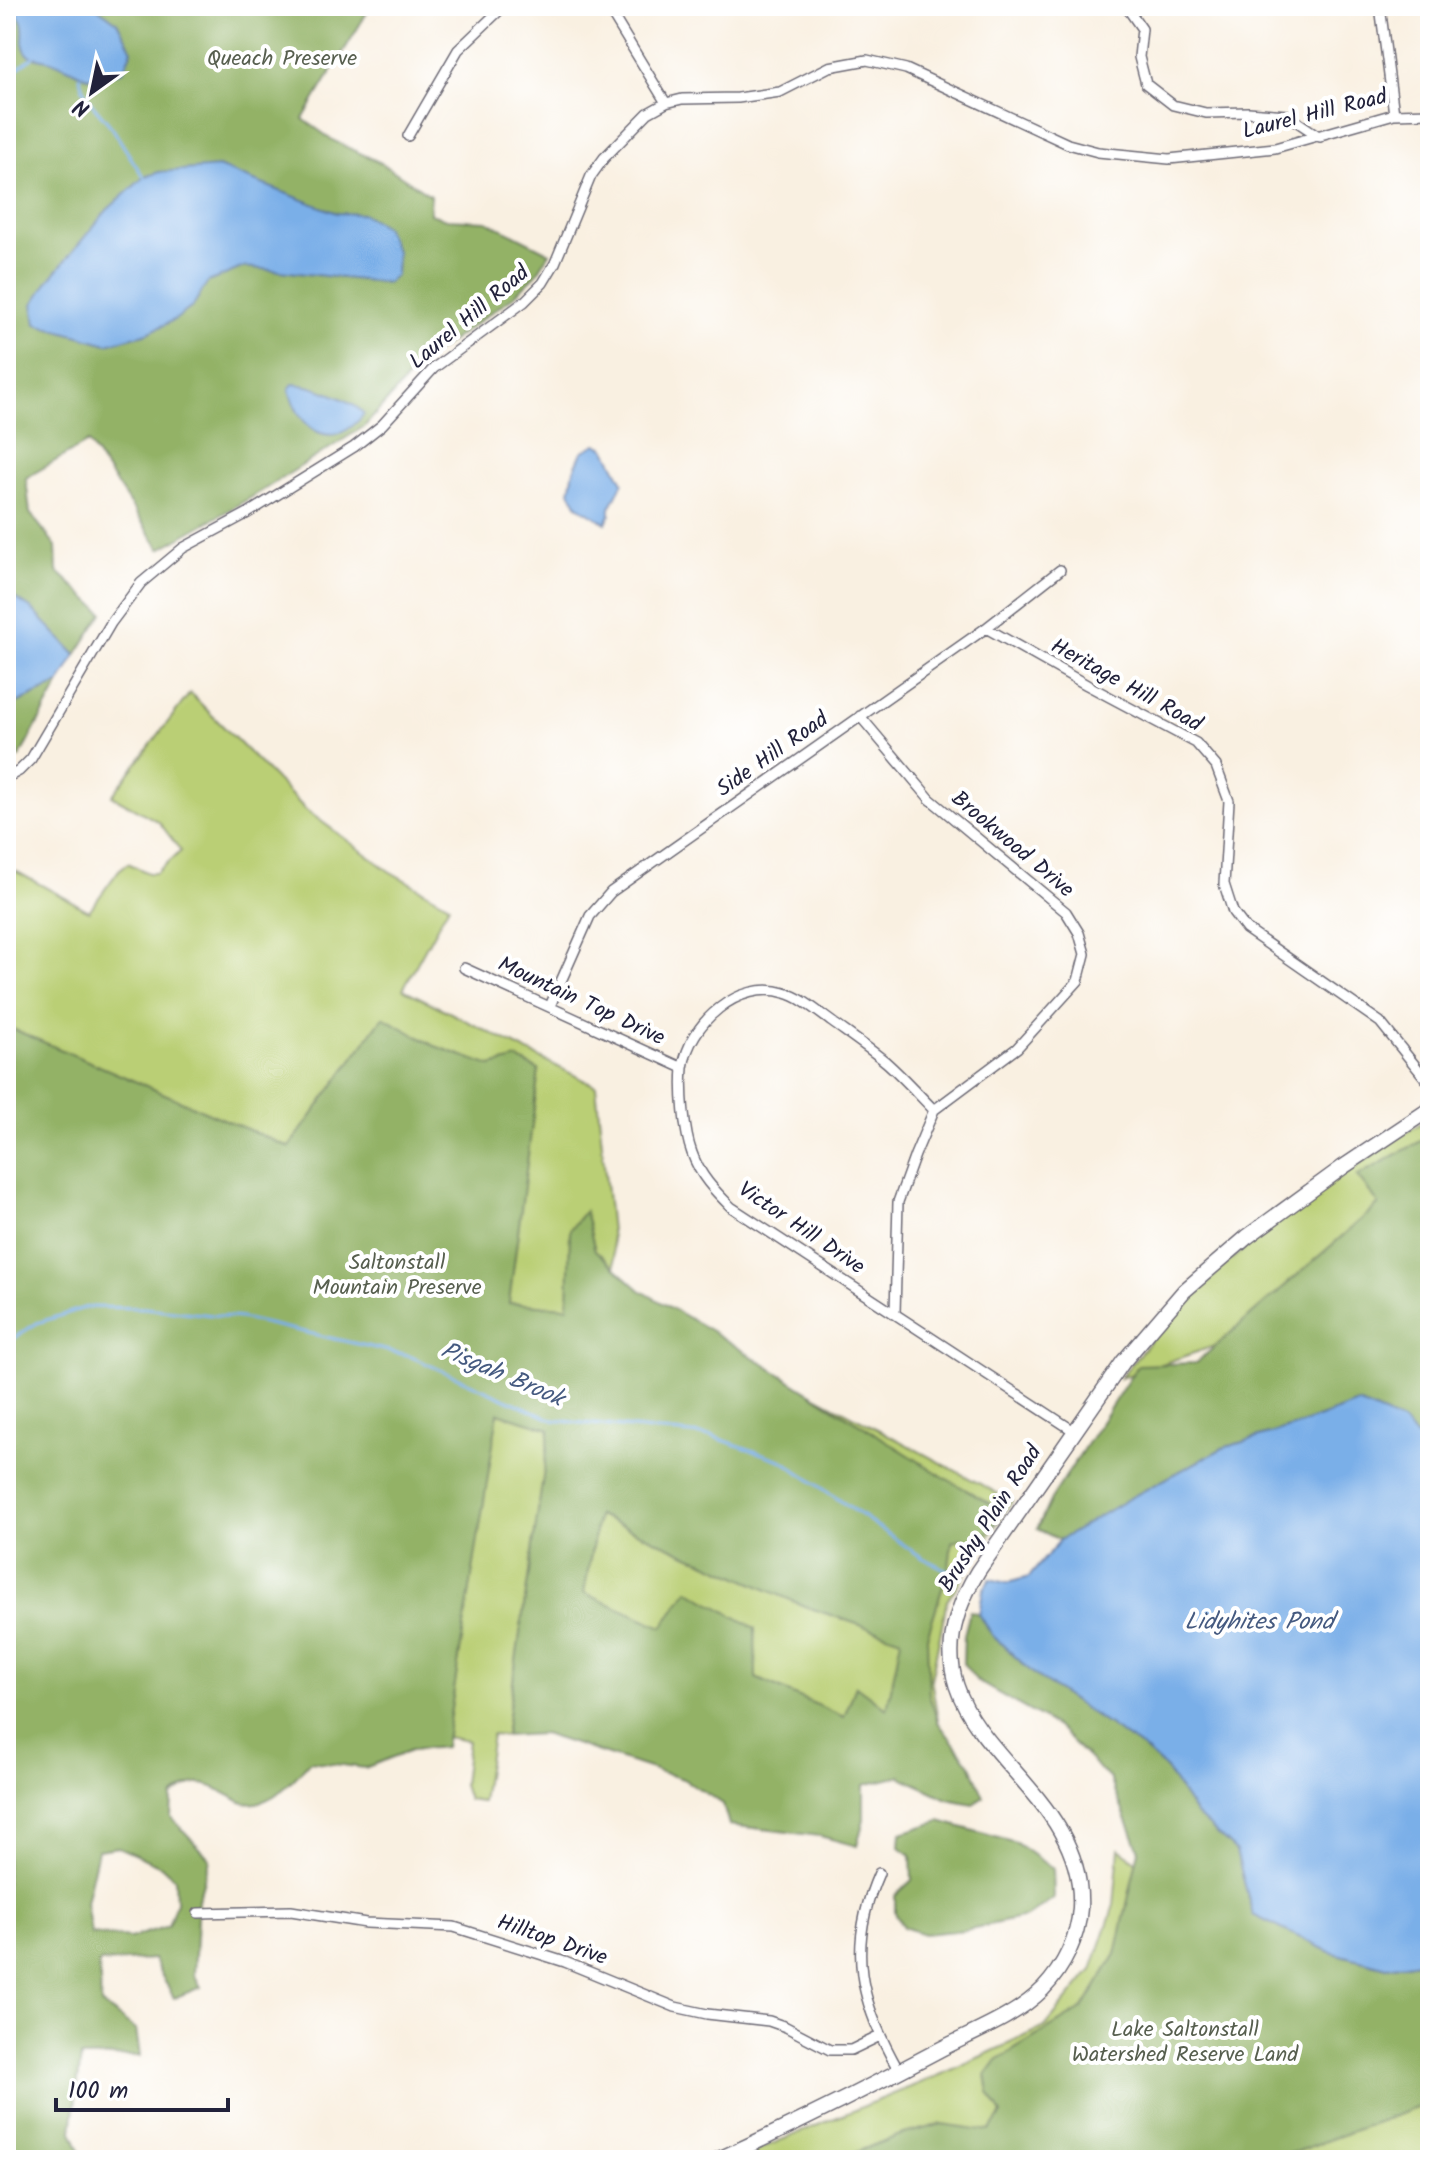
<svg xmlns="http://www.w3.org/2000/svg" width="1436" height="2166" font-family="Kalam,sans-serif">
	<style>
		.green { fill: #bacf74; stroke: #6e7858; stroke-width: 2 }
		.forest { fill: #93b266; stroke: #5a6a50; stroke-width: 2; fill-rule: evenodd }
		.water { fill: #7aafe8; stroke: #4e6892; stroke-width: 2 }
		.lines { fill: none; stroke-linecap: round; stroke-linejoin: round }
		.stream { stroke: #7aafe8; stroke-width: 3 }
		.street-casing { stroke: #6d6a75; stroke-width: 12 }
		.secondary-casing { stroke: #6d6a75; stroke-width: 17 }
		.street { stroke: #fff; stroke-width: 9 }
		.secondary { stroke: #fff; stroke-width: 14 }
		.labels { text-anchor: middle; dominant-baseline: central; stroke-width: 8; stroke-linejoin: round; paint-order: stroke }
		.park-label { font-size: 22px; fill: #575f4f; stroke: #fff }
		.street-label { font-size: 22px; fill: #22223b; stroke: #fff }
		.water-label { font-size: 24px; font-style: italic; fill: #455a80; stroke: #fff }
	</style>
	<rect width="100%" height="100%" fill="#fff"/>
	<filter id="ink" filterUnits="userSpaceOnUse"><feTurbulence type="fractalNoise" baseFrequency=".0125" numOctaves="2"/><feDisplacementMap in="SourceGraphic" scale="16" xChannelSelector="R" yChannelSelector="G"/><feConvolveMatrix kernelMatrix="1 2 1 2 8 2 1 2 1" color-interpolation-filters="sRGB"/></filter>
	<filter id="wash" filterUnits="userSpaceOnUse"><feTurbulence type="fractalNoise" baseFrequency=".006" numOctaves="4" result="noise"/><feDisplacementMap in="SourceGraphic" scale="32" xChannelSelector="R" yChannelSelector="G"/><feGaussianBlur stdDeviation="1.8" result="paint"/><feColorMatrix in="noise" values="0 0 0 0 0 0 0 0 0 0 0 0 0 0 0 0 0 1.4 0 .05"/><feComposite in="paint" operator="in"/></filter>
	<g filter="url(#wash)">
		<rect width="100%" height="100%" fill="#f9f0e1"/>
		<path class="green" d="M 190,693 L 306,810 L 389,871 L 449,905 L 403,989 L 596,1086 L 617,1289 L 1012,1501 L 947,1601 L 931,1679 L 951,1795 L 528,1582 L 505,1736 L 492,1735 L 482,1802 L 468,1800 L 463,1785 L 468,1741 L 446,1737 L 475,1556 L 6,1469 L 6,882 L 10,868 L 89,911 L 119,870 L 128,863 L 148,873 L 156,873 L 181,851 L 159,822 L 112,796 Z
			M 1430,1117 L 1430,1344 L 1377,1291 L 1120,1378 C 1144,1348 1168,1316 1197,1290 C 1267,1224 1350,1169 1430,1117 Z
			M 1119,1849 L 1430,2074 L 1430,2160 L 733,2160 L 947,2072 L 1045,2027 L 1092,1970 L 1114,1905 Z"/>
		<path class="forest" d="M 6,6 L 371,6 L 303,119 L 334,141 L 381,163 L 430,195 L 430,214 L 447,219 L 487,221 L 550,253 L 536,275 L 514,296 L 421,363 L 365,426 L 252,497 L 160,549 L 88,442 L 26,478 L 30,513 L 56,546 L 57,571 L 103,613 L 76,655 L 32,609 L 6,592 Z
			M 60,683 L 20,756 L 6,765 L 6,708 Z
			M 6,794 C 13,813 12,861 6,882 Z
			M 383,1017 L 435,1046 L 491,1066 L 518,1059 L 539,1070 L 509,1303 L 568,1307 L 570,1229 L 585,1211 L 595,1250 L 640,1290 L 713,1332 L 947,1479 L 1004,1511 L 977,1546 L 961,1538 L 952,1542 L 949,1567 L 927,1637 L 929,1695 L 938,1722 L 971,1766 L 984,1797 L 973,1804 L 947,1799 L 900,1776 L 864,1785 L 864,1819 L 857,1846 L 820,1836 L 729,1825 L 723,1804 L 683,1779 L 543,1734 L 505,1736 L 550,1429 L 498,1413 L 445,1747 L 411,1750 L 365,1768 L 310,1761 C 295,1779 271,1808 244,1803 C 240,1802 236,1799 233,1797 C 205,1783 198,1776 172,1797 L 171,1817 L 210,1859 L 198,1900 L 194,1974 L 201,1987 L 174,1998 L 153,1959 L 99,1963 L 101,2004 L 136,2030 L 140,2056 L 81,2057 L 72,2131 L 84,2160 L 6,2160 L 6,1026 L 289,1147 ZM 598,1515 L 804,1606 L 901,1639 L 887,1709 L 856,1686 L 844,1717 L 756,1678 L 755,1628 L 688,1590 L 662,1627 L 584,1593 ZM 118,1847 L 161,1866 L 175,1879 L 176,1902 L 168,1926 L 130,1938 L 91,1934 L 86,1902 L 98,1850 Z
			M 1430,1136 L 1430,1450 L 1402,1422 L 1358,1403 L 1296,1426 L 1223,1448 L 1128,1499 L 1060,1540 L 1037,1529 L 1051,1499 L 1138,1365 L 1196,1363 L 1379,1204 L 1357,1176 Z
			M 970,1611 L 979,1614 L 993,1636 L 1035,1675 L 1144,1749 L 1166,1769 L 1196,1814 L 1236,1851 L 1253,1915 L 1330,1952 L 1387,1967 L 1430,1960 L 1430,2103 L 1273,2160 L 836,2160 L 900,2135 L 942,2124 L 990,2131 L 1002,2114 L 989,2093 L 986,2075 L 997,2060 L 1083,2008 L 1116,1954 L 1139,1850 L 1110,1779 L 1057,1727 L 977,1681 L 963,1663 L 964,1635 Z
			M 940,1821 L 1016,1843 L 1053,1869 L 1054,1898 L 1026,1917 L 965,1930 L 924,1934 L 903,1927 L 895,1913 L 895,1896 L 912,1880 L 911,1855 L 900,1847 L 901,1833 Z"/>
		<path class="water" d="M 12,6 L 95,6 L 117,22 L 132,50 L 123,71 C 83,86 85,73 51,61 C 43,58 33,60 27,53 C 19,42 26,33 22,22 C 20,17 15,11 12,6 Z
			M 218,167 L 337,213 L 363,214 L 385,227 L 397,253 L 396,275 L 387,283 L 244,267 L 208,282 L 192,307 L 176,319 L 148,333 L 107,344 L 36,324 L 33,304 L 49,280 L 107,210 L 144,177 L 159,172 Z
			M 293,384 C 312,385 351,399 364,414 C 333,454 299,431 289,389 Z
			M 596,444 L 605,448 L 623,482 L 610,508 L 610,515 L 606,523 L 578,506 L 570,491 L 574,470 L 582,452 Z
			M 6,592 L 32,609 L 76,655 L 60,683 L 6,708 Z
			M 1358,1403 L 1402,1422 L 1430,1450 L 1430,1960 L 1387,1967 L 1330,1952 L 1253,1915 L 1236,1851 L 1196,1814 L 1166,1769 L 1144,1749 L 1035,1675 L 993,1636 L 979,1614 L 983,1590 L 990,1579 L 1007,1583 L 1029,1577 L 1060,1540 L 1128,1499 L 1223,1448 L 1296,1426 Z"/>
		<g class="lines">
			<path class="stream" d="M 80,76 C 82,99 101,112 113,129 C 123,145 133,162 144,177
				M 6,77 L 33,57
				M 1426,96 L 1430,74
				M 6,1343 L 37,1323 L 87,1307 L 145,1308 L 241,1318 L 407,1355 L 553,1420 L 711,1436 L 783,1461 L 923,1558 L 959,1576"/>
		</g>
	</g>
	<g filter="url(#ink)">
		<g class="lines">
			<defs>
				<path id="street" d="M 607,6 L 666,103
					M 1126,6 L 1142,29 L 1139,57 L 1146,84 L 1173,105 L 1206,113 L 1248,112 L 1287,115 L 1320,137
					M 1380,6 L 1394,114
					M 408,136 L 458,50 L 504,6
					M 986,628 L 1087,685 L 1196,743 L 1216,766 L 1229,801 L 1224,884 L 1233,912 L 1246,929 L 1380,1022 L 1430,1084
					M 860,716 L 930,799 L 1066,912 L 1079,933 L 1085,954 L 1078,981 L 1017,1048 L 934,1110 L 915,1155 L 898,1202 L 895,1313
					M 6,778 L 19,771 L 31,759 L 111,623 L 141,583 L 183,548 L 248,513 L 354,447 L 382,425 L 434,368 L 524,302 L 543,283 L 555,263 L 591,176 L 604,158 L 648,113 L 666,103 L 682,99 L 738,98 L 780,92 L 829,67 L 867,60 L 906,69 L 1068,144 L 1098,152 L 1169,159 L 1275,148 L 1394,114 L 1430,113
					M 464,968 L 683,1068
					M 550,1006 L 590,916 L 611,892 L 986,628 L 1060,570
					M 934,1110 C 918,1094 903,1077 886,1062 C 869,1048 850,1035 832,1022 C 818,1012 801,997 785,993 C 739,979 689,1023 683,1068 C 681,1091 684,1132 692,1153 C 700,1176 714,1190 731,1207 L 1074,1431
					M 879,1873 C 846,1948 860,2003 899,2071
					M 198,1913 L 291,1911 L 366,1923 L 454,1927 L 565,1962 L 675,2007 L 707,2014 L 769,2021 L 786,2027 L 830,2050 L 851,2050 L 880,2036"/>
				<path id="secondary" d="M 717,2160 C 792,2126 866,2089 939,2050 C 974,2032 1015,2017 1043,1989 C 1064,1967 1078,1938 1080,1908 C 1087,1768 879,1734 978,1571 L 1123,1362 L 1184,1291 L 1247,1237 L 1343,1167 L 1430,1109"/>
			</defs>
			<use href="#street" class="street-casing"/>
			<use href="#secondary" class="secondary-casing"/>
			<use href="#street" class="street"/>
			<use href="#secondary" class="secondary"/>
		</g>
	</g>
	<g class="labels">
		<g class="park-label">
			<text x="282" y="59">Queach Preserve</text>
			<text x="397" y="1263">Saltonstall<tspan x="397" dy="25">Mountain Preserve</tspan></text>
			<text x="1185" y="2030">Lake Saltonstall<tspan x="1185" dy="25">Watershed Reserve Land</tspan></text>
		</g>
		<g class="street-label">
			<text transform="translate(1315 115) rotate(-14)">Laurel Hill Road</text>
			<text transform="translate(470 318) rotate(-40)">Laurel Hill Road</text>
			<text transform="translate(1126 686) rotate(29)">Heritage Hill Road</text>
			<text transform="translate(773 755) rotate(-35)">Side Hill Road</text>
			<text transform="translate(1012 845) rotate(40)">Brookwood Drive</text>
			<text transform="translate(581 1002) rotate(25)">Mountain Top Drive</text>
			<text transform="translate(801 1229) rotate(34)">Victor Hill Drive</text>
			<text transform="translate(991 1519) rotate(-57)">Brushy Plain Road</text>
			<text transform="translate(552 1941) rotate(19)">Hilltop Drive</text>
		</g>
		<g class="water-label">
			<text transform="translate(502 1375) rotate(23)">Pisgah Brook</text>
			<text x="1259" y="1622">Lidyhites Pond</text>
		</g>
	</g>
	<rect width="1436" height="2166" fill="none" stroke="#fff" stroke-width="32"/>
	<g transform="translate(92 92) rotate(213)" stroke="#ffffff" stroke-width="6" paint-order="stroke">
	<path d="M0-6L14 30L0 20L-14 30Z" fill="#22223b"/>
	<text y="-12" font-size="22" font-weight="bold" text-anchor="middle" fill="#22223b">N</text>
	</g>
	<path d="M56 2098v12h172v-12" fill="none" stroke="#22223b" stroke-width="4"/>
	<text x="68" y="2098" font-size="24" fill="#22223b" stroke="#ffffff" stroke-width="6" paint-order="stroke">100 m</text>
</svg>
